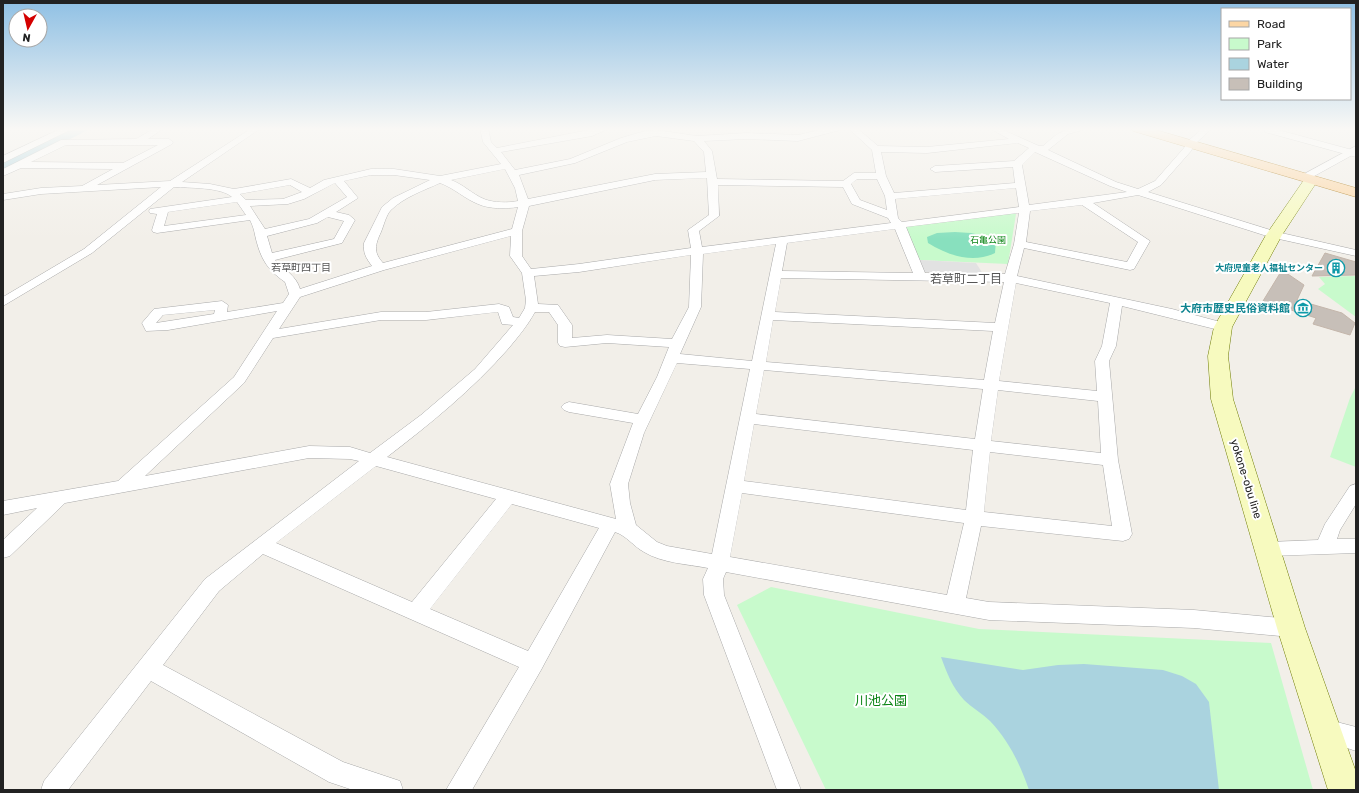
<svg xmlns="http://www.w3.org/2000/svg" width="1359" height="793" font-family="Rubik,'Noto Sans JP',sans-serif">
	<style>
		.park { fill: #c8facc }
		.pitch { fill: #88e0be }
		.parking { fill: #e2e2e2 }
		.water { fill: #aad3df }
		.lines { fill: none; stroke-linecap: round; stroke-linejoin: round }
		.river { fill: #aad3df; fill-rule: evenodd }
		.building { fill: #c7bfb8; stroke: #c4b6ab }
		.minor-casing { stroke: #a9a9a9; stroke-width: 1 }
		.tertiary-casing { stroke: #a9a9a9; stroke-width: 1 }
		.secondary-casing { stroke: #707d05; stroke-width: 1 }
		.primary-casing { stroke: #a06b00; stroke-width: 1 }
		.minor { fill: #fff; fill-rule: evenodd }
		.tertiary { fill: #fff; fill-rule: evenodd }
		.secondary { fill: #f7fabf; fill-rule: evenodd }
		.primary { fill: #fcd6a4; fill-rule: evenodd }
		.labels { text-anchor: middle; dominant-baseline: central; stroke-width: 4; stroke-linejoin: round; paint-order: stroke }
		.far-park-label { font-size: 9px; fill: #0c8416; stroke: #fff }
		.far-culture-label { font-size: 9px; font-weight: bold; fill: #0d838f; stroke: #fff; text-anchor: end }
		.far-neighbourhood-label { font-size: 10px; fill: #555; stroke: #fff }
		.culture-label { font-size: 11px; font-weight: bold; fill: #0d838f; stroke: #fff; text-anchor: end }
		.street-label { font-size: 11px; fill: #222; stroke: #fff }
		.neighbourhood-label { font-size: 12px; fill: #555; stroke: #fff }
		.near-park-label { font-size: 13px; fill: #0c8416; stroke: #fff }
	</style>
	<rect width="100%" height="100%" fill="#f2efe9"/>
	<path class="park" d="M 1013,213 L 1016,214 L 1008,264 L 920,260 L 903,227 Z
		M 1356,276 L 1356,317 L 1318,289 L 1325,284 L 1319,277 Z
		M 1356,386 L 1356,467 L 1330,457 L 1350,398 Z
		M 771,587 L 979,629 L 1271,643 L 1313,790 L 826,790 L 737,605 Z"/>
	<path class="pitch" d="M 955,232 L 971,233 L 996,239 L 995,253 C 973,264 947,255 928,243 L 927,237 L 937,233 Z"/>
	<path class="parking" d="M 920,260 L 976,263 L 983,274 L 923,272 Z"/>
	<path class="water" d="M 941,657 L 1023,670 L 1058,665 L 1084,664 L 1163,670 L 1182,676 L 1196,684 L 1209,702 L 1219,790 L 1029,790 C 1020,764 1009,741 990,721 C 982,713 972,708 964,700 C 952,687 947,673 941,657 Z"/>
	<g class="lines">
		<path class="river" d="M 70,128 L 89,128 L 86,131 L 3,173 L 3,161 Z"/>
	</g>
	<path class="building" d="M 1325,253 L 1356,262 L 1356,275 L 1312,276 Z
		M 1282,270 L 1304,285 L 1297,300 L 1342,313 L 1355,323 L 1350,335 L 1313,324 L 1316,318 L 1263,301 Z"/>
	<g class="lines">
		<defs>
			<path id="minor" d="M 155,128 L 164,128 L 148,139 L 169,139 L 173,142 L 172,144 L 97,185 L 170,181 L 252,128 L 261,128 L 182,182 L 210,184 L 234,189 L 291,179 L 310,188 L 324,180 L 371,169 L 394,169 L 440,176 L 501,164 L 483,142 L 480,128 L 488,128 L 491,142 L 497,148 L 599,128 L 610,128 L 592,136 L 501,152 L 515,170 L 570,159 L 621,138 L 645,131 L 656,130 L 697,136 L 746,133 L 798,135 L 828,128 L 841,128 L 840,130 L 798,141 L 746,139 L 704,141 L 712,151 L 717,179 L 843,181 L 854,173 L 876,173 L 872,150 L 848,128 L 857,128 L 878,146 L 927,147 L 1009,139 L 989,128 L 999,128 L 1039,146 L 1043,146 C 1058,133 1063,128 1083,128 L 1082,130 L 1068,134 L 1048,150 L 1116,182 L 1138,189 L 1155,181 L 1184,148 L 1187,142 L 1203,128 L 1212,128 L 1194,145 L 1191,151 L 1161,185 L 1148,192 L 1277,232 L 1356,250 L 1356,256 L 1270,237 L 1138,195 L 1093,203 L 1150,241 L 1134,269 L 1130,270 L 1024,248 L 1017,276 L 1172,309 L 1228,324 L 1230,327 L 1228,330 L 1223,331 L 1122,306 L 1116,346 L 1109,361 L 1118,460 L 1132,534 L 1129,539 L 1123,541 L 981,526 L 966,598 L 989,602 L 1194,610 L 1291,619 L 1298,622 L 1301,628 L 1298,634 L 1291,637 L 1194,628 L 989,620 L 726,572 L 723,579 L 724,595 L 801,790 L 777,790 L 704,595 L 703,579 L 708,568 C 687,564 662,563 644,552 C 633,546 627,536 615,532 L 541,670 L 472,790 L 446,790 L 519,667 L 263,554 L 219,591 L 163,665 L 343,762 L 400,781 L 403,790 L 353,790 L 329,782 L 151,681 L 68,790 L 41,790 L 44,781 L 205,579 L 359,461 L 350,459 L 309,458 L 65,503 L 10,556 L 3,558 L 3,540 L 37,508 L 3,515 L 3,501 L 118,481 L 234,377 L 277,311 L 168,330 L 146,331 L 142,323 L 154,309 L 222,301 L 228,305 L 227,312 L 283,303 L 289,294 L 285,282 C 266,269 260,257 255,235 C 254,230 253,226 250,220 L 157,233 L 153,232 L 152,230 L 157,214 L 150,213 L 149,211 L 150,209 L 232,197 C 221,187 189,188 174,187 L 92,253 L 3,306 L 3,297 L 84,249 L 161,187 L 41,194 L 3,200 L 3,194 L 41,188 L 82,186 L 113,169 L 21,168 L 3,176 L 3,169 L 61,140 L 136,139 ZM 656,136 L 694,141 L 704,152 L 706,172 L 655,174 L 528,199 L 519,175 L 575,163 L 627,142 ZM 1018,143 L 1029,148 L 1014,161 L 935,166 L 930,169 L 935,172 L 1013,167 L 1015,183 L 894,193 L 886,176 L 881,152 L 927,153 ZM 66,145 L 158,145 L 123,163 L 31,162 ZM 1035,152 L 1110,186 L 1127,192 L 1029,205 L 1022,165 ZM 505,169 L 515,188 L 518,201 C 508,203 494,203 484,199 C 472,194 463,184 451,180 ZM 371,175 L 394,175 L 430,180 L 393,198 L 382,207 L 364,243 C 363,253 366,258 372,266 L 300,289 C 296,275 284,270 275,260 L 342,243 L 355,220 L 349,215 L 336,212 L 358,198 L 344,181 ZM 707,178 L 709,215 L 688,230 L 691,248 L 579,264 L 531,269 L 522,256 L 522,231 L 529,206 L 655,180 ZM 857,179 L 877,179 L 885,196 L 887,210 L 860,200 L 851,184 ZM 335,183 L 347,197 L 309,219 L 265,229 L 250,206 L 288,204 L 304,199 ZM 440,183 C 454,188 465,199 478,204 C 489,209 506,209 518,207 L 512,229 L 383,263 C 373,252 375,245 381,232 C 384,225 386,215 391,210 C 404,197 425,190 440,183 ZM 290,185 L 302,192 L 283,199 L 246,200 L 240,194 ZM 718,185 L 843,187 L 852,204 L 888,218 L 891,223 L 702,247 L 699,231 L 719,216 ZM 1016,188 L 1019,207 L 902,222 L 898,218 L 895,199 ZM 237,202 L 246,215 L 164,226 L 168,212 ZM 1082,205 L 1138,242 L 1127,262 L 1026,242 L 1030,211 ZM 1019,213 L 1014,244 L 1005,274 L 925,273 L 906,227 ZM 328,217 L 344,221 L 334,239 L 272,253 L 267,236 L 317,223 ZM 895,229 L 913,273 L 782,271 L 787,243 ZM 511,236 L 510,256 L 522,273 L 526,300 L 525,308 L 519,318 L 513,317 L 509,307 L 499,304 L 426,312 L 381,312 L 279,329 L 300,297 L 384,270 ZM 776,244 L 752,361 L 680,354 L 701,307 L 703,254 ZM 691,255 L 689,307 L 672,339 L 607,335 L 572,338 L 572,325 L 558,305 L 538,304 L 534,276 L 579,272 ZM 781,278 L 1004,282 L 995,323 L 775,312 ZM 1016,283 L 1110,303 L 1102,346 L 1095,361 L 1097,391 L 999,381 ZM 215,310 L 214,314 L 156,323 L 163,315 ZM 498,312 L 502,324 L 513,325 L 475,369 L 421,415 L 370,453 L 350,447 L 309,446 L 145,476 L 244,383 L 273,338 L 381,320 L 426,320 ZM 535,312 L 549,312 L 558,325 L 558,343 L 560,346 L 565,347 L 607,343 L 669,347 L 657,377 L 638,414 L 569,402 L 564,404 L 561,407 L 564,410 L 569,412 L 633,423 L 610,484 L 616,519 L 387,457 C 430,424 472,390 508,349 C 518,337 528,325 535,312 ZM 773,320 L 993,331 L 984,380 L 766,362 ZM 677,363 L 750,369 L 712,554 L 667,546 L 657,542 L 636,525 L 630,503 L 628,484 L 644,433 ZM 764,370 L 983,389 L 975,439 L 756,414 ZM 998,390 L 1098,401 L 1101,453 L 991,441 ZM 754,424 L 973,450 L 966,510 L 744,481 ZM 990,452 L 1103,465 L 1112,526 L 984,512 ZM 376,466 L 496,499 L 412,602 L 276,543 ZM 742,493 L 964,523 L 947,595 L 730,557 ZM 512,504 L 599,528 L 528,651 L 430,609 Z
				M 1265,128 L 1271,128 L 1356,151 L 1356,157 L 1265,132 Z
				M 1356,484 L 1356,504 L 1340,530 L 1337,539 L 1356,539 L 1356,553 L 1267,556 L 1260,554 L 1258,549 L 1260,544 L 1267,542 L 1318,540 L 1325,524 L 1350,486 Z
				M 1325,719 L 1356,727 L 1356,751 L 1317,738 L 1313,730 L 1317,722 Z"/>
			<path id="tertiary" d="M 62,128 L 74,128 L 3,163 L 3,156 Z
				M 1356,146 L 1356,153 L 1307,180 L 1299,180 L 1297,178 Z"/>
			<path id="secondary" d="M 1311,176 L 1316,177 L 1318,180 L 1282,235 L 1232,327 L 1228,356 L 1233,399 L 1305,628 L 1356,772 L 1356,790 L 1328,790 L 1277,628 L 1211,399 L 1208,356 L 1214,327 L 1266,235 L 1306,177 Z"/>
			<path id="primary" d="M 1131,128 L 1149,128 L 1356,188 L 1356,197 L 1133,131 Z"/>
		</defs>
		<use href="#minor" class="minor-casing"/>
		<use href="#tertiary" class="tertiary-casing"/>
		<use href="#secondary" class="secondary-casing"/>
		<use href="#primary" class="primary-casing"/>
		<use href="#minor" class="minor"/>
		<use href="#tertiary" class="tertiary"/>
		<use href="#secondary" class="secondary"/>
		<use href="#primary" class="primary"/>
	</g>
	<linearGradient id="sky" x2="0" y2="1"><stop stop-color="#8fc0e4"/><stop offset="0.54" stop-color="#f9f8f5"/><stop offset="1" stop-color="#f9f8f5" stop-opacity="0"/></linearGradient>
	<rect width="1359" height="239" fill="url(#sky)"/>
	<defs>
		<symbol id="building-ring" viewBox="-11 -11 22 22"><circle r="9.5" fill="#fff" stroke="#0f9aa8" stroke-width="1.5"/><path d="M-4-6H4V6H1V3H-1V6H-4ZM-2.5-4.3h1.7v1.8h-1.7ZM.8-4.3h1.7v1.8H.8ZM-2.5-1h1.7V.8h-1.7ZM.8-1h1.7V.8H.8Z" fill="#0f9aa8"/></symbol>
		<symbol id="museum-ring" viewBox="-11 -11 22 22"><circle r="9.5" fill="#fff" stroke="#0f9aa8" stroke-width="1.5"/><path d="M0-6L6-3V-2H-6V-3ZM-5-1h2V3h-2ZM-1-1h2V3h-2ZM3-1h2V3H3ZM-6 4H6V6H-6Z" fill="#0f9aa8"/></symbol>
	</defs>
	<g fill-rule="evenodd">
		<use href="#building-ring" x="1326" y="258" width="20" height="20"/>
		<use href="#museum-ring" x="1293" y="298" width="20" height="20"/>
	</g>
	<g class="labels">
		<g class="far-park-label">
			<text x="988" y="240">石亀公園</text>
		</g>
		<g class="far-culture-label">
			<text x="1323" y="268">大府児童老人福祉センター</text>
		</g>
		<g class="far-neighbourhood-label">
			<text x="301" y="268">若草町四丁目</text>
		</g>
		<g class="culture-label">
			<text x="1290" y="308">大府市歴史民俗資料館</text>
		</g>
		<g class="street-label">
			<text transform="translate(1246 479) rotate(73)">yokone-obu line</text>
		</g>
		<g class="neighbourhood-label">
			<text x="966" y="279">若草町二丁目</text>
		</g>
		<g class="near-park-label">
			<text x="881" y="700">川池公園</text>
		</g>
	</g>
	<rect width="1359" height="793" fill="none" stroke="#222222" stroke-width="8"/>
	<rect x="1221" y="8" width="130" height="92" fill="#ffffff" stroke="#a7a7a7"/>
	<rect x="1229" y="21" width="20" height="6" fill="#fcd6a4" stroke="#a7a7a7"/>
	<text x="1257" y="28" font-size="12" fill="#222222">Road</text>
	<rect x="1229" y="38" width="20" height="12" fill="#c8facc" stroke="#a7a7a7"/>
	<text x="1257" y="48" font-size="12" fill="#222222">Park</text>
	<rect x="1229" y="58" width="20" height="12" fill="#aad3df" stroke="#a7a7a7"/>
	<text x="1257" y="68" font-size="12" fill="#222222">Water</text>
	<rect x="1229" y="78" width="20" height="12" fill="#c7bfb8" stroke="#a7a7a7"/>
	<text x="1257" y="88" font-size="12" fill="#222222">Building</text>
	<g transform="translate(28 28) rotate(188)"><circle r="19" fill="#ffffff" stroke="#a7a7a7"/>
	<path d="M0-3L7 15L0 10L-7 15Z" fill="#d40000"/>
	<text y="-6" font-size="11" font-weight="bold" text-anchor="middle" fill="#222222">N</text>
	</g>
</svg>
